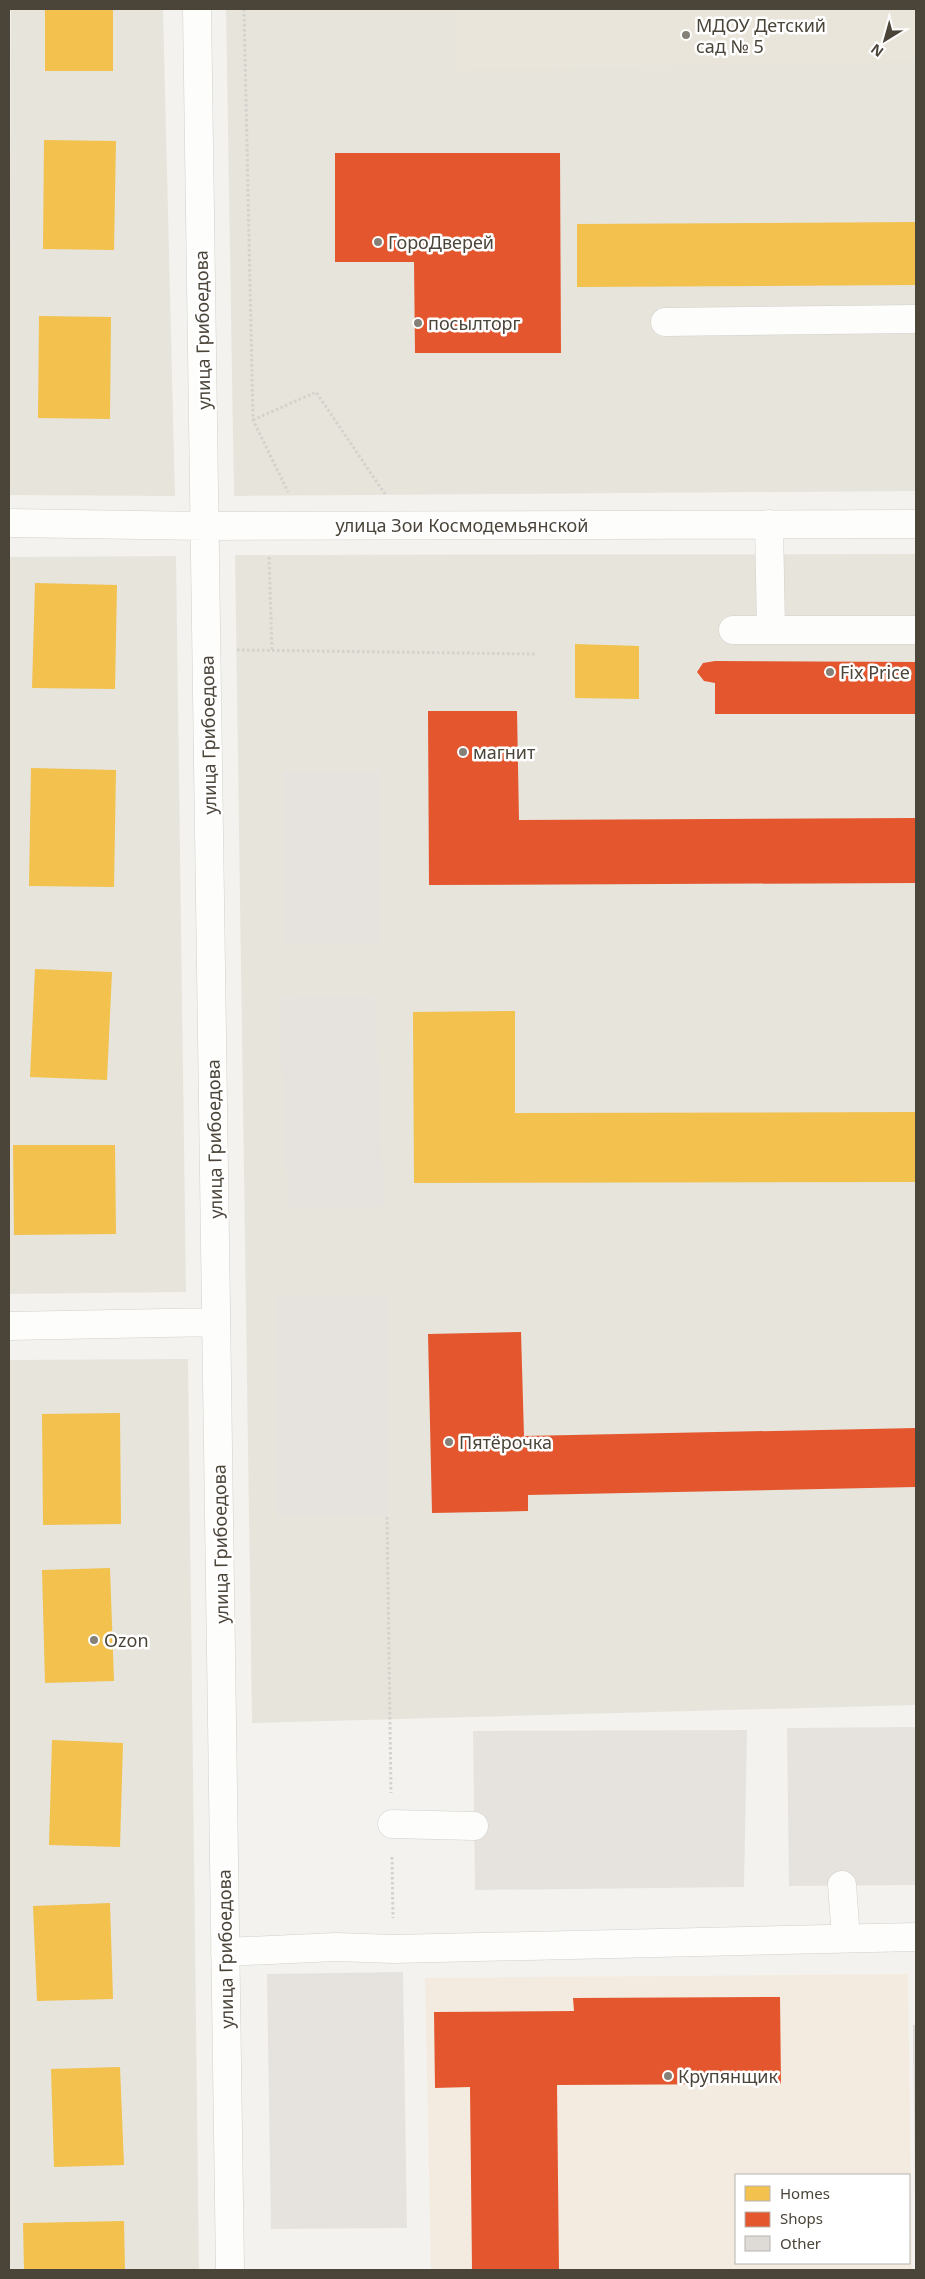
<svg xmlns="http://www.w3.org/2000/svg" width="925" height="2279" font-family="'Noto Sans',sans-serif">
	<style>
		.residential { fill: #e7e4dc }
		.commercial { fill: #f3ebdf; fill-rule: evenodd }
		.education { fill: #eae5da }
		.parking { fill: #e6e3df }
		.homes { fill: #f2c14e }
		.shops { fill: #e4572e }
		.building { fill: #dedbd6 }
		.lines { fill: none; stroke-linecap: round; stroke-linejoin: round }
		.minor-casing { stroke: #d2d0cb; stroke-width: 29 }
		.path { stroke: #d3d2cc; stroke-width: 3; stroke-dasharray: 2.5 2.5; stroke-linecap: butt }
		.minor { stroke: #fdfdfc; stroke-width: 28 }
		.poi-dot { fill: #868178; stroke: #fff; stroke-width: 2 }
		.labels { text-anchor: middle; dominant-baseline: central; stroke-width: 5; stroke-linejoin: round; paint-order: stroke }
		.poi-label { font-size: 18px; fill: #4b4439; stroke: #fff; text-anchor: start }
		.street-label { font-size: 18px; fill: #4b4439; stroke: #fff }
	</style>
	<rect width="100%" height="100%" fill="#f4f2ee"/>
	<path class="residential" d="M 11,9 L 163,9 L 175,496 L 9,495 Z
		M 226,9 L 916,9 L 916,491 L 234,496 Z
		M 916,554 L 916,1705 L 252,1723 L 235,555 Z
		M 176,556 L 186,1292 L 9,1294 L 9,557 Z
		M 188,1359 L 199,2270 L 9,2270 L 9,1360 Z"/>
	<path class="commercial" d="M 908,1974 L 912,2270 L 431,2270 L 425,1978 ZM 736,2175 L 909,2175 L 909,2263 L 736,2263 Z"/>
	<path class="education" d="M 456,9 L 916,9 L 916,61 L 457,70 Z"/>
	<path class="parking" d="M 283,771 L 380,771 L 381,944 L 284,944 Z
		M 375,994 L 384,1206 L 288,1209 L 279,998 Z
		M 275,1296 L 386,1296 L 387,1517 L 277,1517 Z
		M 916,1727 L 916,1885 L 789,1886 L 787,1728 Z
		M 747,1730 L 744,1887 L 475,1890 L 473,1731 Z
		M 403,1972 L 407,2228 L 271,2229 L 267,1974 Z"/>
	<path class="homes" d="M 45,9 L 113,9 L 113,71 L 45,71 Z
		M 44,140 L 116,141 L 114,250 L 43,249 Z
		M 916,222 L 916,285 L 577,287 L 577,224 Z
		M 39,316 L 111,317 L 110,419 L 38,418 Z
		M 35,583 L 117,585 L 115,689 L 32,688 Z
		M 575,644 L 639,646 L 639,699 L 575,698 Z
		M 31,768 L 116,770 L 114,887 L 29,886 Z
		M 35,969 L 112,972 L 107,1080 L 30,1077 Z
		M 515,1011 L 515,1113 L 916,1112 L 916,1182 L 414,1183 L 413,1012 Z
		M 13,1145 L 115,1145 L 116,1234 L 14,1235 Z
		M 120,1413 L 121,1524 L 43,1525 L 42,1414 Z
		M 110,1568 L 114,1681 L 45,1683 L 42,1570 Z
		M 52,1740 L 123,1743 L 120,1847 L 49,1845 Z
		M 110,1903 L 113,1999 L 37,2001 L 33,1906 Z
		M 120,2067 L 124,2165 L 54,2167 L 51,2069 Z
		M 124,2221 L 125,2270 L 24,2270 L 23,2223 Z"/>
	<path class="shops" d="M 335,153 L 560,153 L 561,353 L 415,353 L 414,262 L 335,262 Z
		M 715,661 L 916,662 L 916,714 L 715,714 L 715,683 L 704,681 L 697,672 L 703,663 Z
		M 428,711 L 517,711 L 519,820 L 916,818 L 916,883 L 429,885 Z
		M 521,1332 L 524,1436 L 916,1428 L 916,1487 L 528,1495 L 528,1511 L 432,1513 L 428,1334 Z
		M 780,1997 L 781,2084 L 557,2085 L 559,2270 L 472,2270 L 470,2087 L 435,2088 L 434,2012 L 574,2011 L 573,1998 Z"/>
	<path class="building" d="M 913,2025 L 916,2025 L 916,2195 L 915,2195 Z"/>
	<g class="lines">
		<defs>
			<path id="minor" d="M 197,9 L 230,2270
				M 665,322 L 916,319
				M 9,523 L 205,526 L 916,524
				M 769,524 L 771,630
				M 733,630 L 916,630
				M 9,1326 L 216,1322
				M 392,1824 L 474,1826
				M 842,1885 L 846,1938
				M 225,1952 L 336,1947 L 394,1949 L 916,1937"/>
		</defs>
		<use href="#minor" class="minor-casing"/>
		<path class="path" d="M 244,9 L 253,420 L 288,492
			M 253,420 L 316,392 L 385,494
			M 269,557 L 272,650
			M 237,650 L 536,654
			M 387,1517 L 391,1793
			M 392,1857 L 393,1918"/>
		<use href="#minor" class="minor"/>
	</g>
	<g class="poi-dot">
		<circle cx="686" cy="35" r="5"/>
		<circle cx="378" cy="242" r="5"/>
		<circle cx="418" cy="323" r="5"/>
		<circle cx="830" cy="672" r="5"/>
		<circle cx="463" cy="752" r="5"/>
		<circle cx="449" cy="1442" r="5"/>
		<circle cx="94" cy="1640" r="5"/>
		<circle cx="668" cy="2076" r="5"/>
	</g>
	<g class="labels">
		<g class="poi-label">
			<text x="696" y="25">МДОУ Детский<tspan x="696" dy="21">сад № 5</tspan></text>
			<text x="388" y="242">ГороДверей</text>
			<text x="428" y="323">посылторг</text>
			<text x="840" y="672">Fix Price</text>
			<text x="473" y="752">магнит</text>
			<text x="459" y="1442">Пятёрочка</text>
			<text x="104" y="1640">Ozon</text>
			<text x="678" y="2076">Крупянщик</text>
		</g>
		<g class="street-label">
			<text transform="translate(202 330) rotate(-91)">улица Грибоедова</text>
			<text x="462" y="525">улица Зои Космодемьянской</text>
			<text transform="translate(208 735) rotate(-91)">улица Грибоедова</text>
			<text transform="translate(214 1139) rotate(-91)">улица Грибоедова</text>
			<text transform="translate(220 1544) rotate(-91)">улица Грибоедова</text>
			<text transform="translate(225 1949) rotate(-91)">улица Грибоедова</text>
		</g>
	</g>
	<rect width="925" height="2279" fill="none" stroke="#4b4439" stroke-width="20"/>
	<rect x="735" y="2174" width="175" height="90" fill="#ffffff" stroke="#b7b4b0"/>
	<rect x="745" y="2186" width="25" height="15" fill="#f2c14e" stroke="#b7b4b0"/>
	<text x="780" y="2199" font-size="15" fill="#4b4439">Homes</text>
	<rect x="745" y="2212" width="25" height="15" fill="#e4572e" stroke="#b7b4b0"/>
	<text x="780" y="2224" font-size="15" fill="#4b4439">Shops</text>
	<rect x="745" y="2236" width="25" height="15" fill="#dedbd6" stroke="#b7b4b0"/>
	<text x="780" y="2249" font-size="15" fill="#4b4439">Other</text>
	<g transform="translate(885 40) rotate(217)" stroke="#ffffff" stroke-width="4" paint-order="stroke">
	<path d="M0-4L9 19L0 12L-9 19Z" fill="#4b4439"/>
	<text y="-8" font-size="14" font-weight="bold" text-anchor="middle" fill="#4b4439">N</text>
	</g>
</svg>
